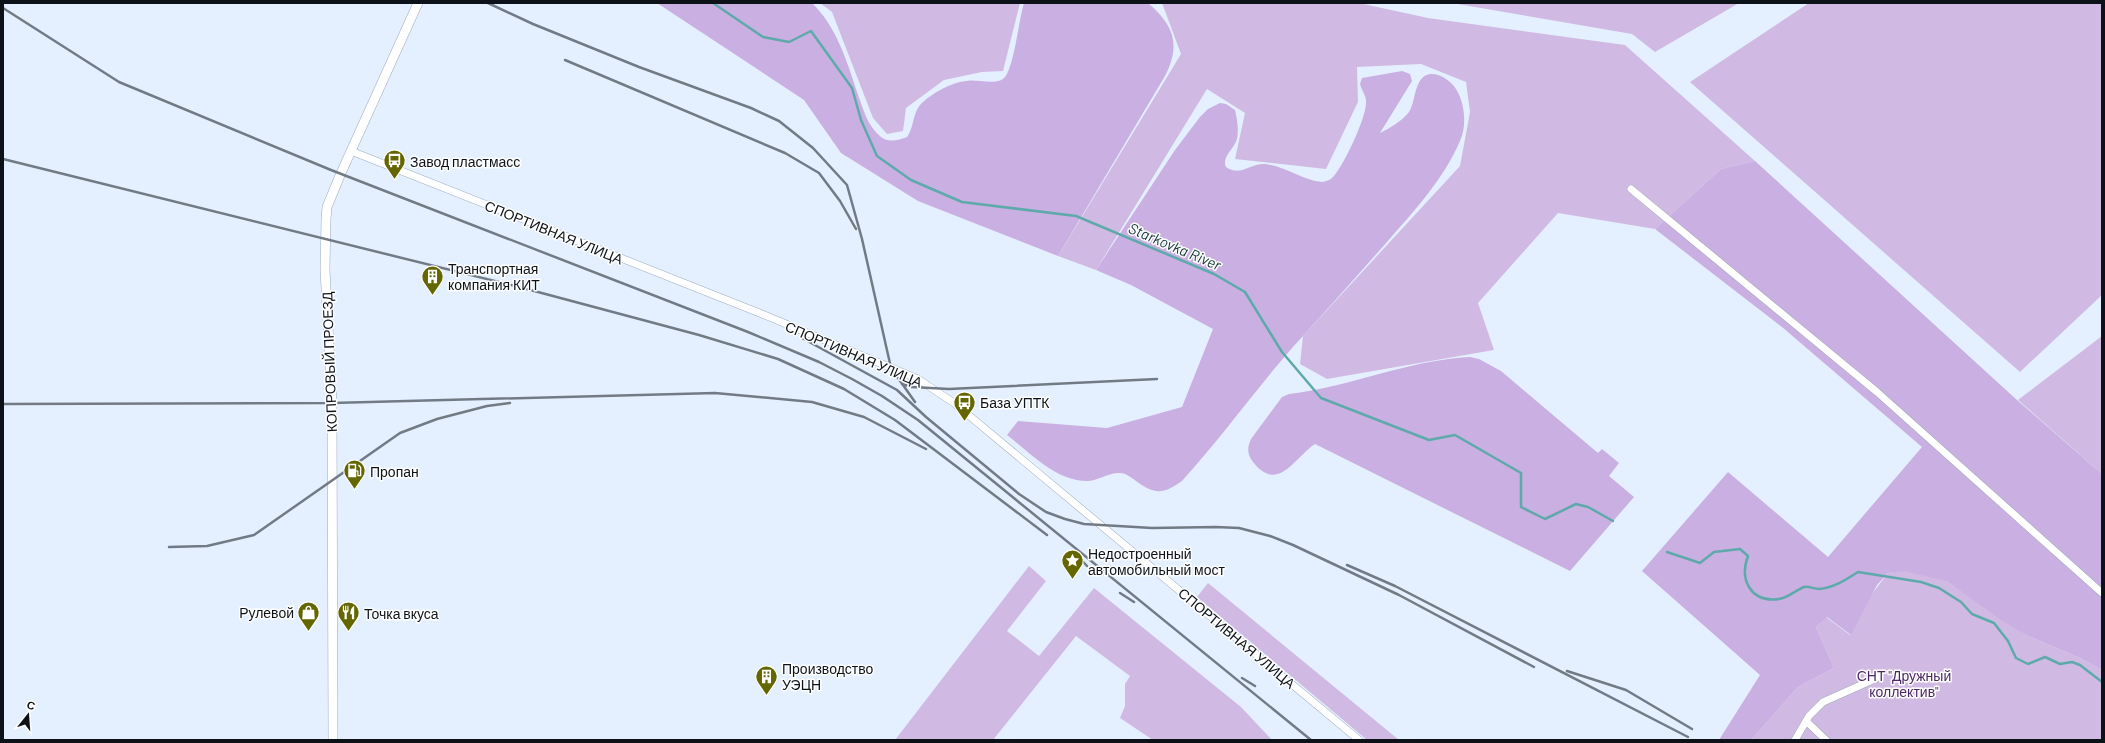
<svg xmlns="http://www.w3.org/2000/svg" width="2105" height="743" font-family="Barlow,sans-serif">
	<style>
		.green { fill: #d0bae3 }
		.forest { fill: #caafe2 }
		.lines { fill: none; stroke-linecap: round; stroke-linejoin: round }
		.stream { stroke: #5eaaab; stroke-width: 2.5 }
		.minor-casing { stroke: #9dabbd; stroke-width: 8 }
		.secondary-casing { stroke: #9dabbd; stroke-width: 10 }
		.minor { stroke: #fff; stroke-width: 7 }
		.secondary { stroke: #fff; stroke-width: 9 }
		.rail { stroke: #727b85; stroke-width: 2.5 }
		.labels { text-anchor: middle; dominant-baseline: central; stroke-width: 3; stroke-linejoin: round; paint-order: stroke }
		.poi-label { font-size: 14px; fill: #0d1218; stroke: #fff; text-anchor: start }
		.street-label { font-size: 14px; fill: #0d1218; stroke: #fff }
		.park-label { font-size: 14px; fill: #4b2864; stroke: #fff }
		.water-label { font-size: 15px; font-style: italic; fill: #0c3333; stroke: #fff }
	</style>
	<rect width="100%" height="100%" fill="#e4f0ff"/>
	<path class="green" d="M 820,3 L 1020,3 L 1003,71 L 982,72 L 944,80 L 906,108 L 903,131 L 887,134 L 873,118 L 832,12 Z
		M 1162,3 L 1359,3 L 1428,18 L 1625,45 L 1755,161 L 1721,169 L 1655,229 L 1558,213 L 1478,303 L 1494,350 L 1327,379 L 1300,364 L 1303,336 L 1460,166 L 1470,112 L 1466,82 L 1421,64 L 1357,67 L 1358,102 L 1326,169 L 1235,159 L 1245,113 L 1207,89 L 1096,270 L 1058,256 L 1181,54 Z
		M 1452,3 L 1739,3 L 1655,52 L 1632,34 Z
		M 1809,3 L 2102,3 L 2102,295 L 2020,372 L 1690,82 Z
		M 2102,336 L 2102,474 L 2018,400 Z
		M 1029,566 L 1046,581 L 1007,631 L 1039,656 L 1094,588 L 1241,707 L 1272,740 L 1153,740 L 1120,718 L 1125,706 L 1125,684 L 1130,676 L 1076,636 L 993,740 L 895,740 Z
		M 1905,570 L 1948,582 L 2026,635 L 2082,659 L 2102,670 L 2102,740 L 1751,740 L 1798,687 L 1834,668 L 1816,627 L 1826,617 L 1850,635 L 1868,599 L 1888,573 Z
		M 1208,583 L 1399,740 L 1367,740 L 1197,597 Z"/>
	<path class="forest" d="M 657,3 L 812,3 C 836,26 847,61 857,92 C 863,108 867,126 881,137 C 888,143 899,140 907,137 C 915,126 912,111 923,102 C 934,92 952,82 967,81 C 977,79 998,86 1005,77 C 1014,66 1019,19 1024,3 L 1148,3 C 1174,25 1181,45 1165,76 L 1058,256 L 918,201 L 841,153 L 804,100 Z
		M 1402,71 L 1410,74 L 1412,81 L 1380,133 C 1390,128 1402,121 1409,112 C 1416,102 1414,76 1430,74 C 1440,73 1451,81 1456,89 C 1465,103 1467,126 1460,141 C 1443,180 1414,211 1387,242 C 1356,277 1325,312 1293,347 C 1255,390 1221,438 1182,481 C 1164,494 1155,495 1136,481 C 1132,478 1126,473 1120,473 C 1110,472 1099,480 1088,481 C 1057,482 1030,453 1007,435 L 1018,421 L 1107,428 L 1182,407 L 1213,329 L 1131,285 L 1096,270 L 1175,150 L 1200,117 L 1208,109 L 1220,103 L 1226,104 L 1235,110 C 1237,119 1239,129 1237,139 C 1235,148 1221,157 1226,167 C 1240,177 1251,163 1265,164 C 1285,166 1302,180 1322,182 C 1327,181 1330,180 1333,177 C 1344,165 1365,120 1366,104 C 1367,96 1362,92 1360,84 L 1362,78 Z
		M 1755,161 L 2017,400 L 2102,474 L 2102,670 L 2082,659 L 2026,635 L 2004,622 L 1948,582 L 1905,571 L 1888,573 L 1877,585 L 1851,635 L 1827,617 L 1816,627 L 1834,668 L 1798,687 L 1751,740 L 1719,740 L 1760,675 L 1642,571 L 1728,472 L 1828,557 L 1922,447 L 1782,327 L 1655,229 L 1721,169 Z
		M 1470,357 L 1479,359 L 1501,371 L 1598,453 L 1602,449 L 1619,463 L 1609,476 L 1634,497 L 1570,571 L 1315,444 C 1295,457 1278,494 1253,462 C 1247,454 1247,448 1251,439 L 1282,397 L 1289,394 C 1350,387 1408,360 1470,357 Z"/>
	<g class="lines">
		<path class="stream" d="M 713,3 L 763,37 L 789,42 L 811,31 L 852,88 L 861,120 L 877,156 L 911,180 L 962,202 L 1076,216 L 1214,274 L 1245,292 L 1282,352 L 1321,398 L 1429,440 L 1455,435 L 1521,473 L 1521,507 L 1545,519 L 1576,504 L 1588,507 L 1613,521
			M 1667,552 L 1700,563 L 1714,552 L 1740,549 L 1748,556 C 1739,580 1751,603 1779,599 C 1788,598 1796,590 1804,587 C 1809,586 1814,589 1819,589 C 1834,588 1847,579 1858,572 L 1921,582 L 1939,588 L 1961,602 L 1972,614 L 1994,623 L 2008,641 L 2016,658 L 2028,664 L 2045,657 L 2060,664 L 2072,662 L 2080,665 L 2102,682"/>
		<defs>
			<path id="minor" d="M 351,151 L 762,314 L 918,379 L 954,403 L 1359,740
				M 1631,189 L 1877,392 L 2102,593
				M 1806,721 L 1826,740
				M 1795,740 L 1809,716 L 1823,702 L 1879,677"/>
			<path id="secondary" d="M 333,740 L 332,403 L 325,269 L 326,219 L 327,207 L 341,173 L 418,3"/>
		</defs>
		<use href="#minor" class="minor-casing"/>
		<use href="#secondary" class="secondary-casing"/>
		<use href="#minor" class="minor"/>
		<use href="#secondary" class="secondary"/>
		<path class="rail" d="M 488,3 L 533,24 L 639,67 L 751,108 L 779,121 L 813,148 L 847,185 L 862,239 L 891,368 L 915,402
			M 3,8 L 119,82 L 331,170 L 748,332 L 819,362 L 852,379 L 882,396 L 918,420 L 1311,740
			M 565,60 L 785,153 L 819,173 L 840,201 L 856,229
			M 3,159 L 523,288 L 699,335 L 778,359 L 844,389 L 895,420 L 1047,535
			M 802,338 L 897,390 L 926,417 L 1019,494 L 1046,512 L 1065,519 L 1084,524 L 1152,528 L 1216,527 L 1239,528 L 1270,536 L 1293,545 L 1399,595 L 1534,667
			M 902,384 L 912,387 L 949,389 L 1157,379
			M 3,404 L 332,403 L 715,393 L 812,402 L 864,417 L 926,449
			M 169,547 L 207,546 L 254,535 L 400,433 L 437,419 L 487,406 L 510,403
			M 1075,553 L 1087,566
			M 1347,565 L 1395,586 L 1688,737
			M 1120,593 L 1134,602
			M 1567,671 L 1626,690 L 1692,729
			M 1242,678 L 1255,686"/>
	</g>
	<defs>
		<symbol id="bus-pin" viewBox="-11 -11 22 30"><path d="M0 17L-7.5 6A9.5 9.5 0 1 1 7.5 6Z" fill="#646600" stroke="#fff"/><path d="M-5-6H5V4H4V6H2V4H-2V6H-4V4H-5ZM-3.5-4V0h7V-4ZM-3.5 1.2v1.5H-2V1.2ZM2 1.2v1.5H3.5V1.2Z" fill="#fff"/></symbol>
		<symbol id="building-pin" viewBox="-11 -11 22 30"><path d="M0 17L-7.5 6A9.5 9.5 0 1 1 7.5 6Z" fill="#646600" stroke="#fff"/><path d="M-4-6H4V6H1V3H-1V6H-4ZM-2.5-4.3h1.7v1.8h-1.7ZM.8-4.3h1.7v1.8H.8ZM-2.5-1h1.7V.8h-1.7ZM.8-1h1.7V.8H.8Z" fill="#fff"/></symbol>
		<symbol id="fuel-pin" viewBox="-11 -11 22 30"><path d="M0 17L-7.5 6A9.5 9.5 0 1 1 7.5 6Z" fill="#646600" stroke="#fff"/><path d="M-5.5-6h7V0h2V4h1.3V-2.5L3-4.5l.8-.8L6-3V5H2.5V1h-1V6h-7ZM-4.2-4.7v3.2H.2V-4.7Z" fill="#fff"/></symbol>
		<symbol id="sight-pin" viewBox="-11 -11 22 30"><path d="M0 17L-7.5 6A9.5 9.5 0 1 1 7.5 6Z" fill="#646600" stroke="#fff"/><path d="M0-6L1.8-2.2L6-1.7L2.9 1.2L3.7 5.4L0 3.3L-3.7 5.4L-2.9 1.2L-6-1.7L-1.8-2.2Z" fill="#fff"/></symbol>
		<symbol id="shop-pin" viewBox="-11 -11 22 30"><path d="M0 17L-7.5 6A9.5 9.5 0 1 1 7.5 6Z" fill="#646600" stroke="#fff"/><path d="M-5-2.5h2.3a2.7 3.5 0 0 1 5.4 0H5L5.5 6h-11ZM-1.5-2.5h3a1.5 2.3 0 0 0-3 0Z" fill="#fff"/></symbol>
		<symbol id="restaurant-pin" viewBox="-11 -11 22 30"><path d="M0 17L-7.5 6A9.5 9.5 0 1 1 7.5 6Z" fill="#646600" stroke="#fff"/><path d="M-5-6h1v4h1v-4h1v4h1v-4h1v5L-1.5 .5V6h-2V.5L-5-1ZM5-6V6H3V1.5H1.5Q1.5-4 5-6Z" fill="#fff"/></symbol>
	</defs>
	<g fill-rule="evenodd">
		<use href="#bus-pin" x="382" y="148" width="25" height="34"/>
		<use href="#building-pin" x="420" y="264" width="25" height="34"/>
		<use href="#bus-pin" x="952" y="390" width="25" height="34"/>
		<use href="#fuel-pin" x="342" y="458" width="25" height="34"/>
		<use href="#sight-pin" x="1060" y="548" width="25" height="34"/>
		<use href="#shop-pin" x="296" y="600" width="25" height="34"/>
		<use href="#restaurant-pin" x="336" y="600" width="25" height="34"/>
		<use href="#building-pin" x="754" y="664" width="25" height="34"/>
	</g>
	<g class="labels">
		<g class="poi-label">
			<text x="410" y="161">Завод пластмасс</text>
			<text x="448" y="268">Транспортная<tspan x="448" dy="16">компания КИТ</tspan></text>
			<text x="980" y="402">База УПТК</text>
			<text x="370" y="471">Пропан</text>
			<text x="1088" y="553">Недостроенный<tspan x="1088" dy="16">автомобильный мост</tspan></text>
			<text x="294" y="612" text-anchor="end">Рулевой</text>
			<text x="364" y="613">Точка вкуса</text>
			<text x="782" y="668">Производство<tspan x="782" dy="16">УЭЦН</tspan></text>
		</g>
		<g class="street-label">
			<text transform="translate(554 232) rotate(22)">СПОРТИВНАЯ УЛИЦА</text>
			<text transform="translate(854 354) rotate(23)">СПОРТИВНАЯ УЛИЦА</text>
			<text transform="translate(329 362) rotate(-92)">КОПРОВЫЙ ПРОЕЗД</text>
			<text transform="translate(1237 638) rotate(40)">СПОРТИВНАЯ УЛИЦА</text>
		</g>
		<g class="park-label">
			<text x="1904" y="675">СНТ "Дружный<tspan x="1904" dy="16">коллектив"</tspan></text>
		</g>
		<g class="water-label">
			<text transform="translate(1175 246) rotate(23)">Starkovka River</text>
		</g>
	</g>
	<rect width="2105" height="743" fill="none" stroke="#0d1218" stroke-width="8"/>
	<g transform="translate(28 715) rotate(17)" stroke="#ffffff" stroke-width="3" paint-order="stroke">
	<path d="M0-3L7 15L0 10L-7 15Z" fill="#0d1218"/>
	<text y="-6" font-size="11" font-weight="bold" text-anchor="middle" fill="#0d1218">С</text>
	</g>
</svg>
